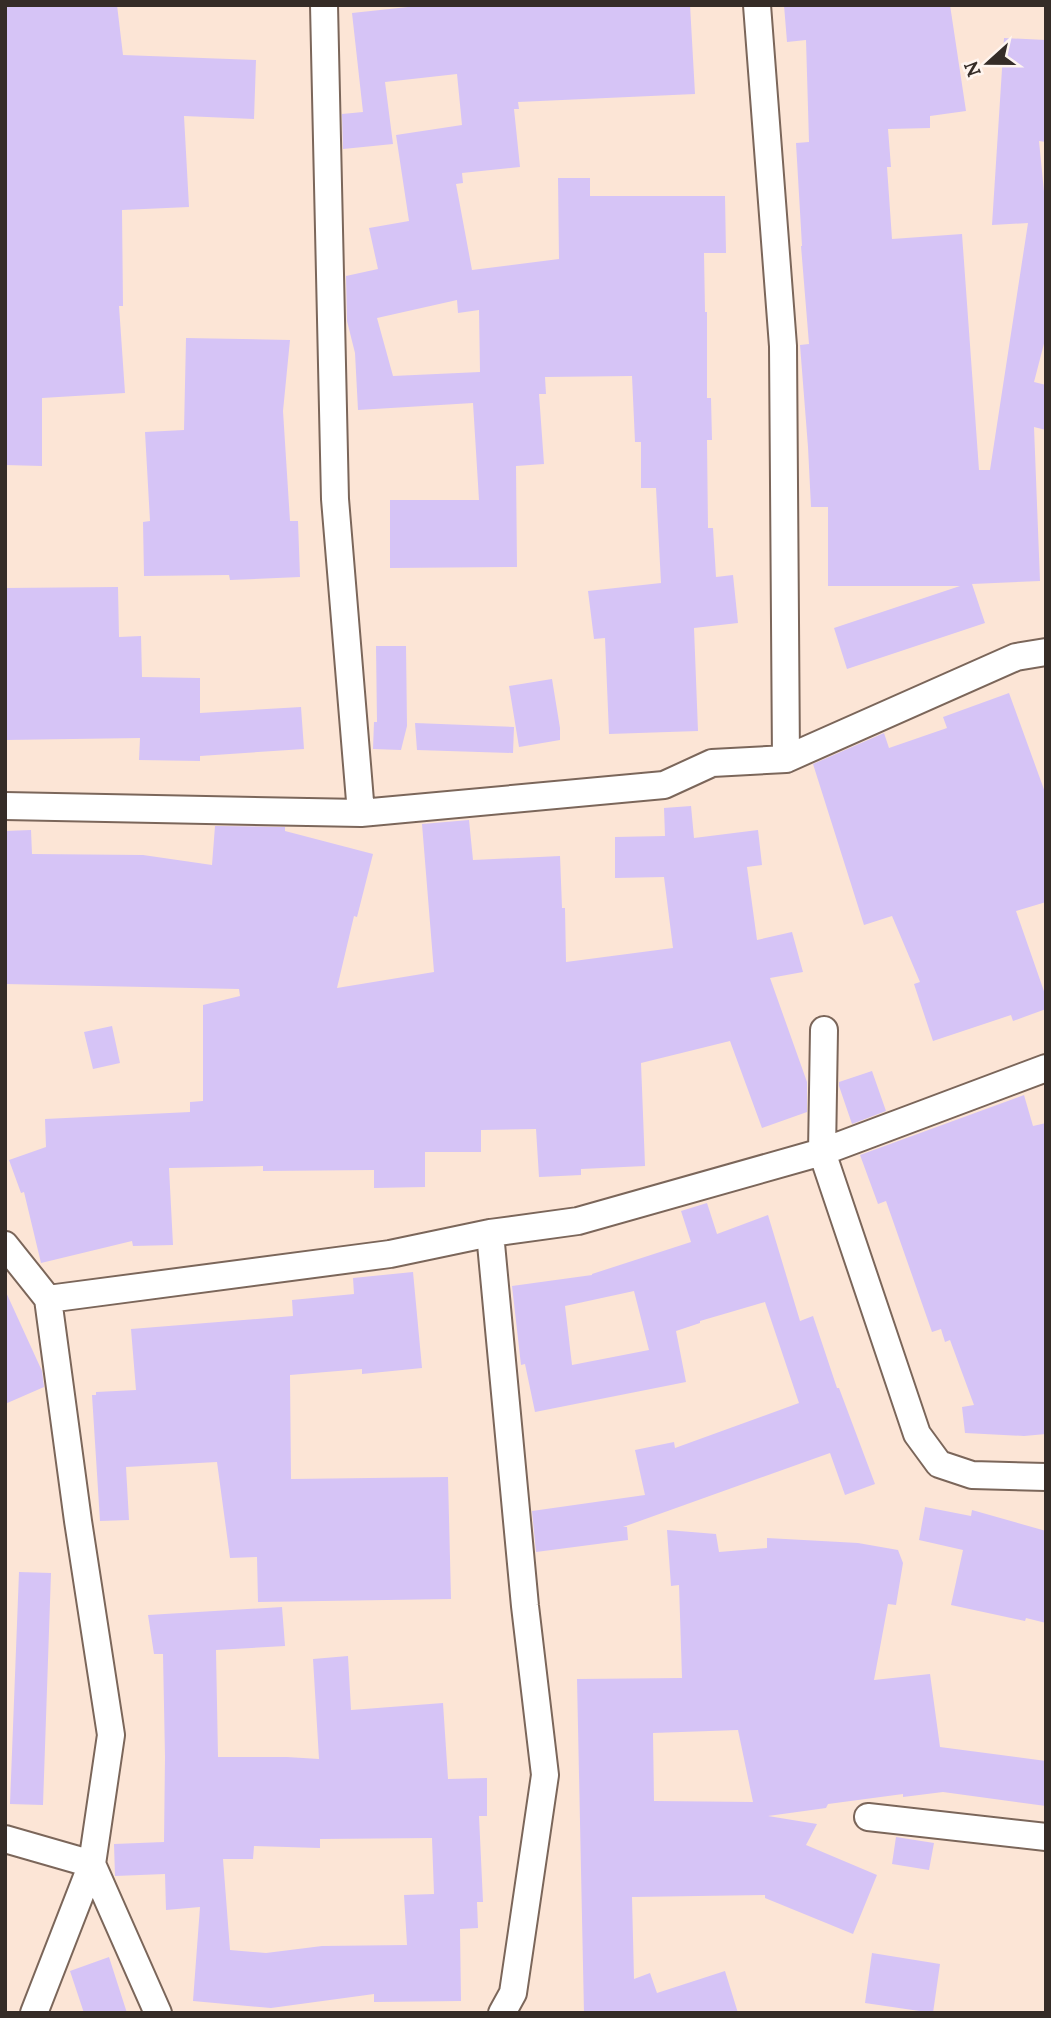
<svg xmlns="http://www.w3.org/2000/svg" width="1051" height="2018" font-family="Lora,serif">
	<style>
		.building { fill: #d6c4f6; fill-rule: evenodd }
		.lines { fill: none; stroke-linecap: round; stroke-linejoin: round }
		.street-casing { stroke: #7b665a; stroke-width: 30 }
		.street { stroke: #fff; stroke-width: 26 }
	</style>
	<rect width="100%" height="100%" fill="#fce5d6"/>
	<path class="building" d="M 5,5 L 117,5 L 123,55 L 256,60 L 254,119 L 184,116 L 189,207 L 122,210 L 123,306 L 119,306 L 125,393 L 42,398 L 42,466 L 5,465 Z
		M 427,5 L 690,5 L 695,94 L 518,102 L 519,109 L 514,109 L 520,167 L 462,173 L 463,183 L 456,184 L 472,270 L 559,259 L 558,178 L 590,178 L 590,196 L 725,196 L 726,253 L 704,253 L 705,312 L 707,312 L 707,398 L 711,398 L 712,440 L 707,440 L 708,528 L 713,528 L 716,577 L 733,575 L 738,623 L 694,628 L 698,731 L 609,734 L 605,638 L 594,639 L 588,591 L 661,583 L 656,488 L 641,488 L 641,442 L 635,442 L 632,376 L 545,377 L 546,394 L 539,394 L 544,464 L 516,466 L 517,567 L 390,568 L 390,500 L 479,500 L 473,403 L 358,410 L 355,353 L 347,321 L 346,276 L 378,269 L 369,228 L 409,221 L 396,135 L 462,125 L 457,74 L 385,82 L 393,144 L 343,149 L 342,114 L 363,112 L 352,13 ZM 457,300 L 458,313 L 479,310 L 480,372 L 393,376 L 377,318 Z
		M 784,5 L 950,5 L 966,111 L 930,116 L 930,128 L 888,129 L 891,167 L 887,167 L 892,239 L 962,234 L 979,470 L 990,470 L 1028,223 L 992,225 L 1004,38 L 1046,40 L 1046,142 L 1039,141 L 1046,212 L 1046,336 L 1034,382 L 1046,385 L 1046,430 L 1034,427 L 1040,581 L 972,584 L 985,623 L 847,669 L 834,628 L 960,586 L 828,586 L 828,507 L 811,507 L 808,447 L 800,345 L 809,344 L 801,246 L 802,246 L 796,143 L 809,142 L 806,40 L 787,42 Z
		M 186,338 L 290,340 L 283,411 L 290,521 L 298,521 L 300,577 L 230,580 L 229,575 L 144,576 L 143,522 L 150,521 L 145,432 L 184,430 Z
		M 118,587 L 119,637 L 141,636 L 142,677 L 200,678 L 200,713 L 301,707 L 304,749 L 200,756 L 200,761 L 139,760 L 140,738 L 5,740 L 5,588 Z
		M 376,646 L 406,646 L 407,726 L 401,750 L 373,749 L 374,722 L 377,722 Z
		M 552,679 L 560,728 L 560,740 L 519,747 L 509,686 Z
		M 1009,693 L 1046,795 L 1046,902 L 1016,911 L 1046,997 L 1046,1009 L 1013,1021 L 1011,1015 L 933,1041 L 914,984 L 920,982 L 892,916 L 864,925 L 813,764 L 884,733 L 889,748 L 947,728 L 943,717 Z
		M 415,723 L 514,727 L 513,753 L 417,750 Z
		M 691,806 L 694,838 L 758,830 L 762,865 L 747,867 L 757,940 L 792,932 L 803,972 L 770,978 L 807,1082 L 807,1112 L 762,1128 L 730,1041 L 641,1063 L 645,1166 L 581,1169 L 581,1175 L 539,1177 L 536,1129 L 481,1130 L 481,1152 L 425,1152 L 425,1187 L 374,1188 L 374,1170 L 263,1171 L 263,1166 L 169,1168 L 173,1245 L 133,1246 L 132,1241 L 41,1263 L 24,1192 L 21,1193 L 9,1160 L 46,1147 L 45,1119 L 190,1112 L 190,1102 L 203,1101 L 203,1005 L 240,996 L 239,989 L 5,984 L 5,831 L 31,830 L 32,854 L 143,855 L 212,865 L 215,826 L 285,827 L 285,831 L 373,854 L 357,917 L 354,916 L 337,988 L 434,972 L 422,824 L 469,820 L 473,860 L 560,856 L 562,908 L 565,908 L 566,962 L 673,948 L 664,877 L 615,878 L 615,837 L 665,836 L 664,808 Z
		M 112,1026 L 120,1063 L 93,1069 L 84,1032 Z
		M 872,1071 L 886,1111 L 852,1124 L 839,1086 L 839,1082 Z
		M 1024,1095 L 1033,1126 L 1046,1123 L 1046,1434 L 1024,1436 L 965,1433 L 962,1407 L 974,1405 L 950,1340 L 945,1342 L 941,1329 L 932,1332 L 886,1201 L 878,1204 L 860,1155 Z
		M 707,1203 L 717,1234 L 768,1215 L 800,1321 L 813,1316 L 837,1388 L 839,1388 L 875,1484 L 845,1495 L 830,1453 L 623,1527 L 627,1527 L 628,1540 L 536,1552 L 532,1511 L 645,1495 L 635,1450 L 674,1442 L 675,1448 L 799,1403 L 765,1302 L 700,1321 L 700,1323 L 676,1331 L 686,1382 L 535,1412 L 525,1364 L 521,1365 L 512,1286 L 592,1275 L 592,1274 L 691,1242 L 681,1211 ZM 634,1291 L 649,1350 L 572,1365 L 565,1306 Z
		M 413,1272 L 422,1368 L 362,1374 L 362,1369 L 290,1375 L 291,1479 L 448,1477 L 451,1599 L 258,1602 L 257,1557 L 230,1558 L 217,1462 L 126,1467 L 129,1520 L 100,1521 L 92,1395 L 96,1395 L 96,1392 L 136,1390 L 131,1329 L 293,1316 L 292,1300 L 354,1294 L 353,1278 Z
		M 5,1290 L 42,1371 L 44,1387 L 5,1404 Z
		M 925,1507 L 971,1516 L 972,1510 L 1046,1531 L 1046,1623 L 1026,1618 L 1025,1621 L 951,1605 L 963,1550 L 919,1540 Z
		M 667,1530 L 716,1534 L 719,1552 L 767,1548 L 767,1538 L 858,1543 L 898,1550 L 903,1563 L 896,1605 L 888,1604 L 874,1680 L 930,1674 L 940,1747 L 1046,1761 L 1046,1806 L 943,1792 L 903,1797 L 903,1794 L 828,1804 L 826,1808 L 768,1816 L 817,1824 L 806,1845 L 877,1875 L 853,1934 L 765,1898 L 765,1895 L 632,1897 L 634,1979 L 650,1973 L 657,1993 L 725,1971 L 738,2013 L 584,2013 L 577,1679 L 682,1678 L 679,1585 L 671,1586 ZM 738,1730 L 753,1802 L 654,1801 L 653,1733 Z
		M 19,1572 L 51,1573 L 43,1805 L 10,1804 Z
		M 282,1607 L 285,1646 L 216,1650 L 218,1757 L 287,1757 L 319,1759 L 313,1659 L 348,1656 L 351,1710 L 443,1703 L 448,1779 L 487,1778 L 487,1816 L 479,1816 L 483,1902 L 477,1902 L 478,1928 L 460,1929 L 461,2001 L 374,2002 L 374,1994 L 271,2008 L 193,2001 L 200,1907 L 166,1910 L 165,1874 L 115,1876 L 114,1844 L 164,1842 L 165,1757 L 163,1654 L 154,1654 L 148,1615 ZM 432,1838 L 434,1894 L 404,1895 L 407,1945 L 322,1946 L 266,1953 L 230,1950 L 223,1859 L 253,1859 L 254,1846 L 320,1848 L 320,1839 Z
		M 896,1837 L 934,1843 L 929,1870 L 892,1864 Z
		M 872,1953 L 940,1964 L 933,2013 L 865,2003 Z
		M 109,1957 L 127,2013 L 84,2013 L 70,1971 Z"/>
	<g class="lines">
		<defs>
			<path id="street" d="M 324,5 L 335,499 L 361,813
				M 757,5 L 783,346 L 786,759
				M 5,806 L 361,813 L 664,785 L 712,763 L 786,759 L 1016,657 L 1046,652
				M 824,1030 L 822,1152 L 917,1434 L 939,1464 L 972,1475 L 1046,1477
				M 490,1233 L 525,1606 L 545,1775 L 513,1993 L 502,2013
				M 5,1245 L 48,1299 L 78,1521 L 111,1735 L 92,1864 L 34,2013
				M 48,1299 L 390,1254 L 490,1233 L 578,1221 L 822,1152 L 1046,1068
				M 868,1817 L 1046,1837
				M 5,1839 L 92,1864 L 158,2013"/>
		</defs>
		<use href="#street" class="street-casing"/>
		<use href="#street" class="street"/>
	</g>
	<rect width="1051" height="2018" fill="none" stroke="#352c27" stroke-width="14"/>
	<g transform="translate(988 63) rotate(249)" stroke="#fff5ef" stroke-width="5" paint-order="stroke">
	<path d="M0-5L12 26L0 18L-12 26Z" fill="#352c27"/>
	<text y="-10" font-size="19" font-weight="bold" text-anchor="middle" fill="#352c27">N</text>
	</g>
</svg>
